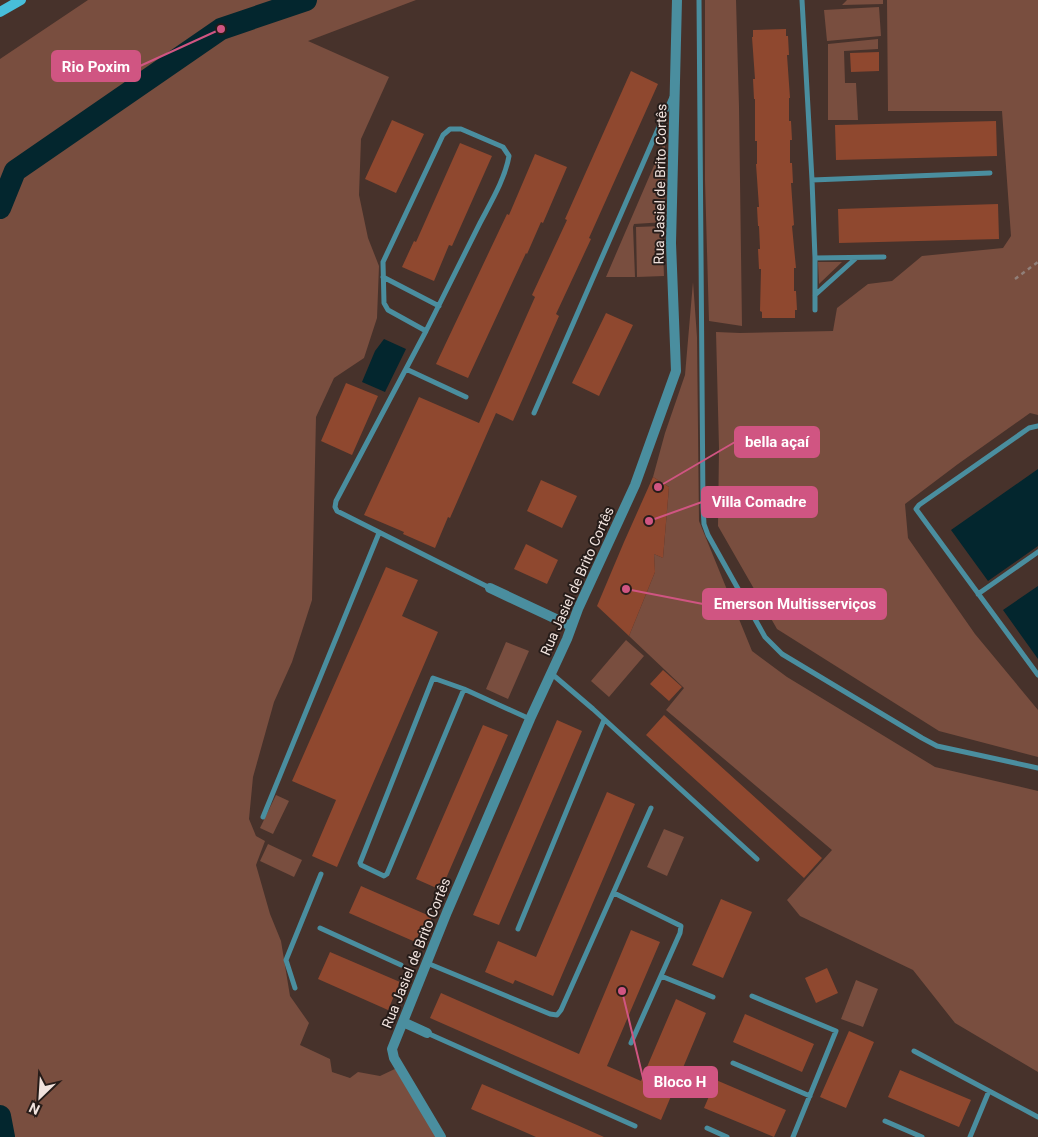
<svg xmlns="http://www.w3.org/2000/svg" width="1038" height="1137" font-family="Roboto,sans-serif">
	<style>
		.green { fill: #794e3f }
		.water { fill: #03262e }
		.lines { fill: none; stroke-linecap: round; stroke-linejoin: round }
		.river { stroke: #03262e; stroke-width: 22 }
		.building { fill: #8f482f }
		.path { stroke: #917f79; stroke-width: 2.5; stroke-dasharray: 4 4; stroke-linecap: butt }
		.lane { stroke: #4a8e9f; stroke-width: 5 }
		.street { stroke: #4a8e9f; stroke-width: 10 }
		.secondary { stroke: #48beda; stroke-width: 10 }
		.labels { text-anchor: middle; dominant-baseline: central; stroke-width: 4; stroke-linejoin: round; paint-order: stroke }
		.street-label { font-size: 14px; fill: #f1e3de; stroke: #261c19 }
		.leader { fill: none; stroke: #d05582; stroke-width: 2 }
		.callout-dot { fill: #d05582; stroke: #261c19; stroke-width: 2 }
		.callout { fill: #d05582; stroke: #d05582; stroke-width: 2 }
		.callout-label { font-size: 15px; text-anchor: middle; font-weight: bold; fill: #fff }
	</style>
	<rect width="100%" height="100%" fill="#47322b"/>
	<path class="green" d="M 88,0 L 416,0 L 308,41 L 389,77 L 361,139 L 359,195 L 368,238 L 379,266 L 377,318 L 364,358 L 334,378 L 316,417 L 312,600 L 292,662 L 274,702 L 253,777 L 249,819 L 256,836 L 265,841 L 256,865 L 270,914 L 281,941 L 290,996 L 309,1023 L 300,1045 L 330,1059 L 332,1072 L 350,1078 L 358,1072 L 380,1076 L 399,1067 L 440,1137 L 4,1137 L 0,1126 L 0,59 Z
		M 705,0 L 736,0 L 739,107 L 742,326 L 709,321 L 705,180 Z
		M 847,0 L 883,0 L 883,4 L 842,5 Z
		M 887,0 L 1038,0 L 1038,415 L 1030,413 L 958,464 L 905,504 L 908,538 L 975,634 L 1038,710 L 1038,757 L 939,731 L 777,629 L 718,526 L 719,448 L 716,332 L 740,333 L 833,331 L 837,308 L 868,284 L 892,281 L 922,256 L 1003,248 L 1011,236 L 1002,111 L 888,111 Z
		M 879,7 L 881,36 L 827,41 L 824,10 Z
		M 878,39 L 878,49 L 844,51 L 845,83 L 856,83 L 858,120 L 828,120 L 828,44 Z
		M 665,140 L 665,222 L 634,224 L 633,227 L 635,277 L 606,277 Z
		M 662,226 L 664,276 L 637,277 L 636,227 Z
		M 818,262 L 842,262 L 819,284 Z
		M 693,282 L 697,337 L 699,521 L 752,651 L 787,677 L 935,767 L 1038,791 L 1038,1072 L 955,1023 L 913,970 L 800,916 L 787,900 L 832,850 L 666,710 L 684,688 L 629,636 L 655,572 L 654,554 L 663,558 L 669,487 L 653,477 L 665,433 L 685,375 Z
		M 626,640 L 644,656 L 609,697 L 591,681 Z
		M 506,642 L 529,651 L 508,699 L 486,689 Z
		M 276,795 L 289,801 L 273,834 L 260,828 Z
		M 664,829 L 684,837 L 667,876 L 647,867 Z
		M 268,844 L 302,860 L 294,877 L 260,861 Z
		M 856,980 L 878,989 L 863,1027 L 841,1019 Z"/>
	<path class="water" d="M 384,339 L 406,349 L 385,392 L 362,382 L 375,351 Z
		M 1038,469 L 1038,546 L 988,581 L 951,530 Z
		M 1038,586 L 1038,659 L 1003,610 Z"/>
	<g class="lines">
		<path class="river" d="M 0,208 L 15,171 L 221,29 L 306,0
			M 0,1116 L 4,1137"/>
	</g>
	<path class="building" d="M 786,29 L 786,36 L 788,36 L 789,55 L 787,55 L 790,98 L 789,98 L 789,121 L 791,121 L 792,140 L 790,140 L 790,163 L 792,163 L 793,183 L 791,183 L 794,225 L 792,226 L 796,268 L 794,268 L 794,291 L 796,291 L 797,310 L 795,310 L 795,318 L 762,318 L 762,312 L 760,311 L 761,269 L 759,269 L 758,249 L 760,249 L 759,226 L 758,226 L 757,207 L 759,207 L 756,164 L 757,164 L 757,141 L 755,141 L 755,99 L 754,99 L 753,79 L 755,79 L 752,37 L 753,37 L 753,30 Z
		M 879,52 L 879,71 L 851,72 L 850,53 Z
		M 631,71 L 658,84 L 589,238 L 591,239 L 556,314 L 559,316 L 513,421 L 496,413 L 450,518 L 448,517 L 435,548 L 403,534 L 404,532 L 364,515 L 419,397 L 479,423 L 535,297 L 532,295 L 567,220 L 565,219 Z
		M 392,120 L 424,134 L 396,193 L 365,179 Z
		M 996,121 L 997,156 L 836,160 L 835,125 Z
		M 460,143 L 492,156 L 452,246 L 449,245 L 434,281 L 402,267 L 414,241 L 416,242 Z
		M 535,154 L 567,167 L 543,223 L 541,222 L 527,254 L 526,253 L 468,378 L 436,364 L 507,214 L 509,215 Z
		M 998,204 L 999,239 L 839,243 L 838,209 Z
		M 606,313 L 633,325 L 599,396 L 572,383 Z
		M 346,383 L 378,396 L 352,455 L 321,441 Z
		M 653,477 L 669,487 L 663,558 L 654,554 L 655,572 L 629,636 L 597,606 L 624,542 Z
		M 541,480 L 577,496 L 562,528 L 527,511 Z
		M 526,544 L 558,560 L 547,584 L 514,569 Z
		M 386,567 L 418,580 L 402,616 L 438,632 L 337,867 L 312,856 L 336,800 L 292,781 Z
		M 663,670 L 682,687 L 669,701 L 650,684 Z
		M 664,715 L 822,858 L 804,878 L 646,735 Z
		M 557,720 L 582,731 L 499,925 L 473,915 Z
		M 483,725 L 508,735 L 441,890 L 416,879 Z
		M 607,792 L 635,804 L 553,996 L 515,980 L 513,984 L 485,972 L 498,941 L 536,957 Z
		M 361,886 L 432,917 L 420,944 L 349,913 Z
		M 721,899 L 752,912 L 723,978 L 692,965 Z
		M 631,930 L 660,942 L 607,1066 L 641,1081 L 676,999 L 706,1013 L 661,1120 L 430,1018 L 441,993 L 579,1054 Z
		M 330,952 L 400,982 L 388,1010 L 318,979 Z
		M 827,968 L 838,993 L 816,1003 L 805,978 Z
		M 745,1014 L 814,1044 L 802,1072 L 733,1042 Z
		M 849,1031 L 874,1042 L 846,1108 L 820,1097 Z
		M 900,1070 L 971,1100 L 959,1127 L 888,1097 Z
		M 716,1080 L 786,1110 L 774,1137 L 704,1108 Z
		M 482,1084 L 577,1125 L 604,1137 L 536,1137 L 527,1133 L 471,1109 Z"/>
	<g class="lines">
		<path class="path" d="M 1015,279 L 1038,262"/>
		<path class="lane" d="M 699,0 L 703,507 L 704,524 L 708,535 L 765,637 L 782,654 L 922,738 L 937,746 L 1038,768
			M 802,0 L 812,180 L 815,258 L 815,310
			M 812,180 L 990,173
			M 815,258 L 884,257
			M 383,277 L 439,306
			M 815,295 L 855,259
			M 426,331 L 388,310 L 384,303 L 383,262 L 443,135 L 450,129 L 461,129 L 503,147 L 509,156 C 505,179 491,202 480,223 C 462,259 444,295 426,331 L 336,501 L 335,507 L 337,511 L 490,588
			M 406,369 L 466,397
			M 534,413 L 672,97
			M 1038,426 L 1029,428 L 919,505 L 916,509 L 1038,675
			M 978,594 L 1038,552
			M 552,674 L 593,709 L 757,859
			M 464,689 L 387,874 L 384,876 L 361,865 L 360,863 L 433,678 L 464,689 L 530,719
			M 263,817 L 379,533
			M 614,893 L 681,926 L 680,933 L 631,1043
			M 320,928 L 401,965
			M 518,929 L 604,720
			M 427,963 L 550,1014 L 557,1015 L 561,1010 L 651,808
			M 661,976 L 713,997
			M 295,988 L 286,960 L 321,874
			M 752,996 L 836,1031 L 793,1137
			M 427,1033 L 635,1126
			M 914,1051 L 1038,1117
			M 733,1063 L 810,1096
			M 885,1121 L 922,1137
			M 707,1128 L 727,1137
			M 970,1137 L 989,1091"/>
		<path class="street" d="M 490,588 L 571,626
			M 403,1022 L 427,1033
			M 441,1137 L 394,1058 L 392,1049 L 447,912 L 530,719 L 567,639 L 578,609 L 635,485 L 676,371 L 671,243 L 677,0"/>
		<path class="secondary" d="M 0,12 L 21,0"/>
	</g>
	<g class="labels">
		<g class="street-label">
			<text transform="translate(660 184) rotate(-89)">Rua Jasiel de Brito Cortês</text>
			<text transform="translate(577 581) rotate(-66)">Rua Jasiel de Brito Cortês</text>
			<text transform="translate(416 953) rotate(-68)">Rua Jasiel de Brito Cortês</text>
		</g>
	</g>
	<path class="leader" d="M221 29L140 66M658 487L735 442M649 521L702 502M626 589L703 604M622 991L644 1082"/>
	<g class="callout-dot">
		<circle cx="221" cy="29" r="5"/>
		<circle cx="658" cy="487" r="5"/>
		<circle cx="649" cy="521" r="5"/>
		<circle cx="626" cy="589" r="5"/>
		<circle cx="622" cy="991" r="5"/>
	</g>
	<g class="callout">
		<rect x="52" y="51" width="88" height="30" rx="5"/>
		<rect x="735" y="427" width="84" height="30" rx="5"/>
		<rect x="702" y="487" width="115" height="30" rx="5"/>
		<rect x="703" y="589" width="183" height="30" rx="5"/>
		<rect x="644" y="1067" width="73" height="30" rx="5"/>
	</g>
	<g class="callout-label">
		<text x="96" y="72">Rio Poxim</text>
		<text x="777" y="447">bella açaí</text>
		<text x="759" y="507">Villa Comadre</text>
		<text x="795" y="609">Emerson Multisserviços</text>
		<text x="680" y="1087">Bloco H</text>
	</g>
	<g transform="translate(40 1097) rotate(205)" stroke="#261c19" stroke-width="4" paint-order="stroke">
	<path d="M0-4L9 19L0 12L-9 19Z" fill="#f1e3de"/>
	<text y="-8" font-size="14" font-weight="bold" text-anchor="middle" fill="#f1e3de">N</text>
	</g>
</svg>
